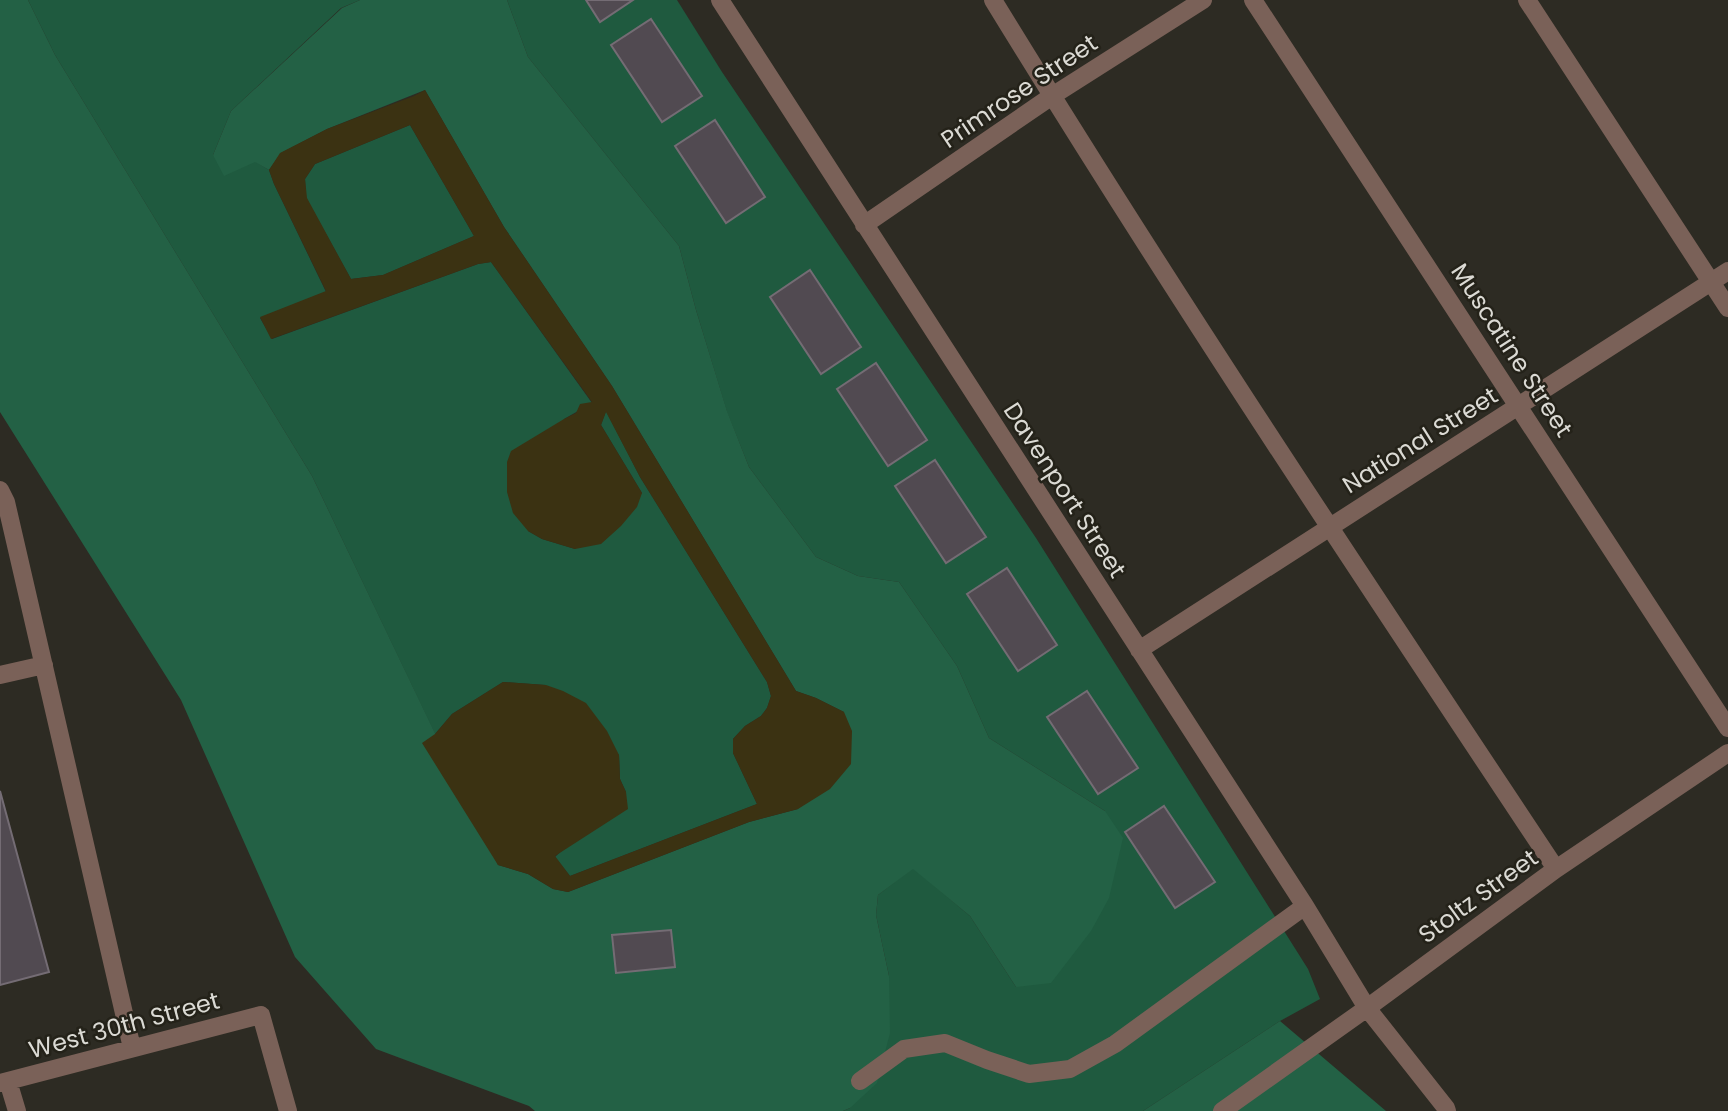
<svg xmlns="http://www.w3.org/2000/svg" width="1728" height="1111" font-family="Poppins,sans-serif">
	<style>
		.green { fill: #1f5a3f }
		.forest { fill: #236145 }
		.sand { fill: #3b3212; fill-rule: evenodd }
		.building { fill: #514a51; stroke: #746c74; stroke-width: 2 }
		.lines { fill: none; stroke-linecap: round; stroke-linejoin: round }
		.minor { stroke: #7a6158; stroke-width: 18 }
		.labels { text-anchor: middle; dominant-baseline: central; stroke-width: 5; stroke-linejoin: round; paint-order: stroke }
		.street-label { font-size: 24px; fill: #dbdad4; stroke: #242219 }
	</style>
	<rect width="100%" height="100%" fill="#2d2b23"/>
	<path class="green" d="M 28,0 L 360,0 L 341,8 L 231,111 L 213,155 L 256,162 L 269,170 L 274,184 L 326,292 L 260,318 L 272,339 L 478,264 L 491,262 L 592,403 L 564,419 L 528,531 L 542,539 L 575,549 L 642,493 L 601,425 L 606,411 L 640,477 L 767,682 L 771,696 L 767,708 L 761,716 L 745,726 L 733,739 L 733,753 L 757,804 L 570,876 L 555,857 L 626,792 L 620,779 L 619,755 L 545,685 L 503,682 L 452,714 L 435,734 L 312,476 L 55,55 Z
		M 507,0 L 677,0 L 722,72 L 1036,538 L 1308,969 L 1320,999 L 1280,1021 L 1143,1111 L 843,1111 L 850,1108 L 889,976 L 876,915 L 878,895 L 913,868 L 970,916 L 1016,987 L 1105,811 L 989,738 L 957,666 L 899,582 L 858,576 L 816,557 L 749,467 L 727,412 L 696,310 L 679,246 L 528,57 Z
		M 410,125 L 474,236 L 383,275 L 351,279 L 306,198 L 305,179 L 315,164 Z"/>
	<path class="forest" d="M 0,0 L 28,0 L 55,55 L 312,476 L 498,865 L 528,874 L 553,889 L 568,892 L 749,822 L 798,809 L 844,712 L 816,698 L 796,691 L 612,386 L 504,227 L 425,90 L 327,129 L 281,153 L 269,170 L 255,162 L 224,176 L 213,155 L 231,111 L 342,8 L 360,0 L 507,0 L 528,57 L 679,246 L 696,310 L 727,411 L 749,467 L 816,557 L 858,576 L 899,582 L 957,666 L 989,738 L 1105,811 L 1123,838 L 1109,898 L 1091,931 L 1051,983 L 1016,987 L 970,916 L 913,869 L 878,895 L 876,915 L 889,976 L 890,1033 L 877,1083 L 850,1108 L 843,1111 L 535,1111 L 529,1106 L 376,1049 L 295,957 L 181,700 L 0,412 Z
		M 1280,1021 L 1386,1111 L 1143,1111 Z"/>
	<path class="sand" d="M 425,90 L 504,227 L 612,386 L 796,691 L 816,698 L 844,712 L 852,731 L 851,764 L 830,789 L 798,809 L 749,822 L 568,892 L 553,889 L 528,874 L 498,865 L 422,743 L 435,734 L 452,714 L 503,682 L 546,685 L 563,691 L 586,703 L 607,731 L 619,755 L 620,779 L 626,792 L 628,809 L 555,856 L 570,876 L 757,804 L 733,753 L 733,739 L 745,726 L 761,716 L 767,708 L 771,696 L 767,682 L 640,477 L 606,412 L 601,425 L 642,493 L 637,507 L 621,526 L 601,544 L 575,549 L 542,539 L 528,531 L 513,513 L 507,492 L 507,462 L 511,451 L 564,419 L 576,413 L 580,404 L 592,402 L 491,262 L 478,264 L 271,339 L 260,317 L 326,291 L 274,184 L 269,170 L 280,153 L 327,129 L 414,96 ZM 410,125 L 474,236 L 383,275 L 351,279 L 307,198 L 305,179 L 315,164 Z"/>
	<path class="building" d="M 586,0 L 633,0 L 600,22 Z
		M 651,19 L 702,96 L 662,122 L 611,45 Z
		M 715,120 L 765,197 L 726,223 L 675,146 Z
		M 810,270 L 861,347 L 821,374 L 770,297 Z
		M 876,363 L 927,440 L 888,466 L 837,389 Z
		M 935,460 L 986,537 L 946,563 L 895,486 Z
		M 1007,568 L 1057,645 L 1018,671 L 967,594 Z
		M 1087,691 L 1138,768 L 1098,794 L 1047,717 Z
		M 0,791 L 49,972 L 0,985 Z
		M 1164,806 L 1215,882 L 1175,908 L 1125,832 Z
		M 671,930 L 675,967 L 616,973 L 612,935 Z"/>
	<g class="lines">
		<path class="minor" d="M 720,0 L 1305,906 L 1367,1008 L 1222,1111
			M 993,0 C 1173,294 1365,581 1556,869
			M 1253,0 L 1728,728
			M 1527,0 L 1728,308
			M 864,225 L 1052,96 L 1203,0
			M 0,490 L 6,502 L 132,1048
			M 1139,650 L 1728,271
			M 0,675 L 44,665
			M 8,1081 L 17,1111
			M 860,1081 L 904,1049 L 945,1043 L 987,1060 L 1029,1074 L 1070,1069 L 1115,1044 L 1305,906
			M 0,1083 L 261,1015 L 288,1111
			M 1447,1111 L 1446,1108 L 1367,1008 L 1556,869 L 1728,753"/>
	</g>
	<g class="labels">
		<g class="street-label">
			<text transform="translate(1019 91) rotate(-34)">Primrose Street</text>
			<text transform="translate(1512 350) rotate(57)">Muscatine Street</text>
			<text transform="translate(1420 440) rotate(-32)">National Street</text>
			<text transform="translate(1065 490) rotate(57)">Davenport Street</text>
			<text transform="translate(1478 896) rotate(-36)">Stoltz Street</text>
			<text transform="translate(124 1025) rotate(-15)">West 30th Street</text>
		</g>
	</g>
</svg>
